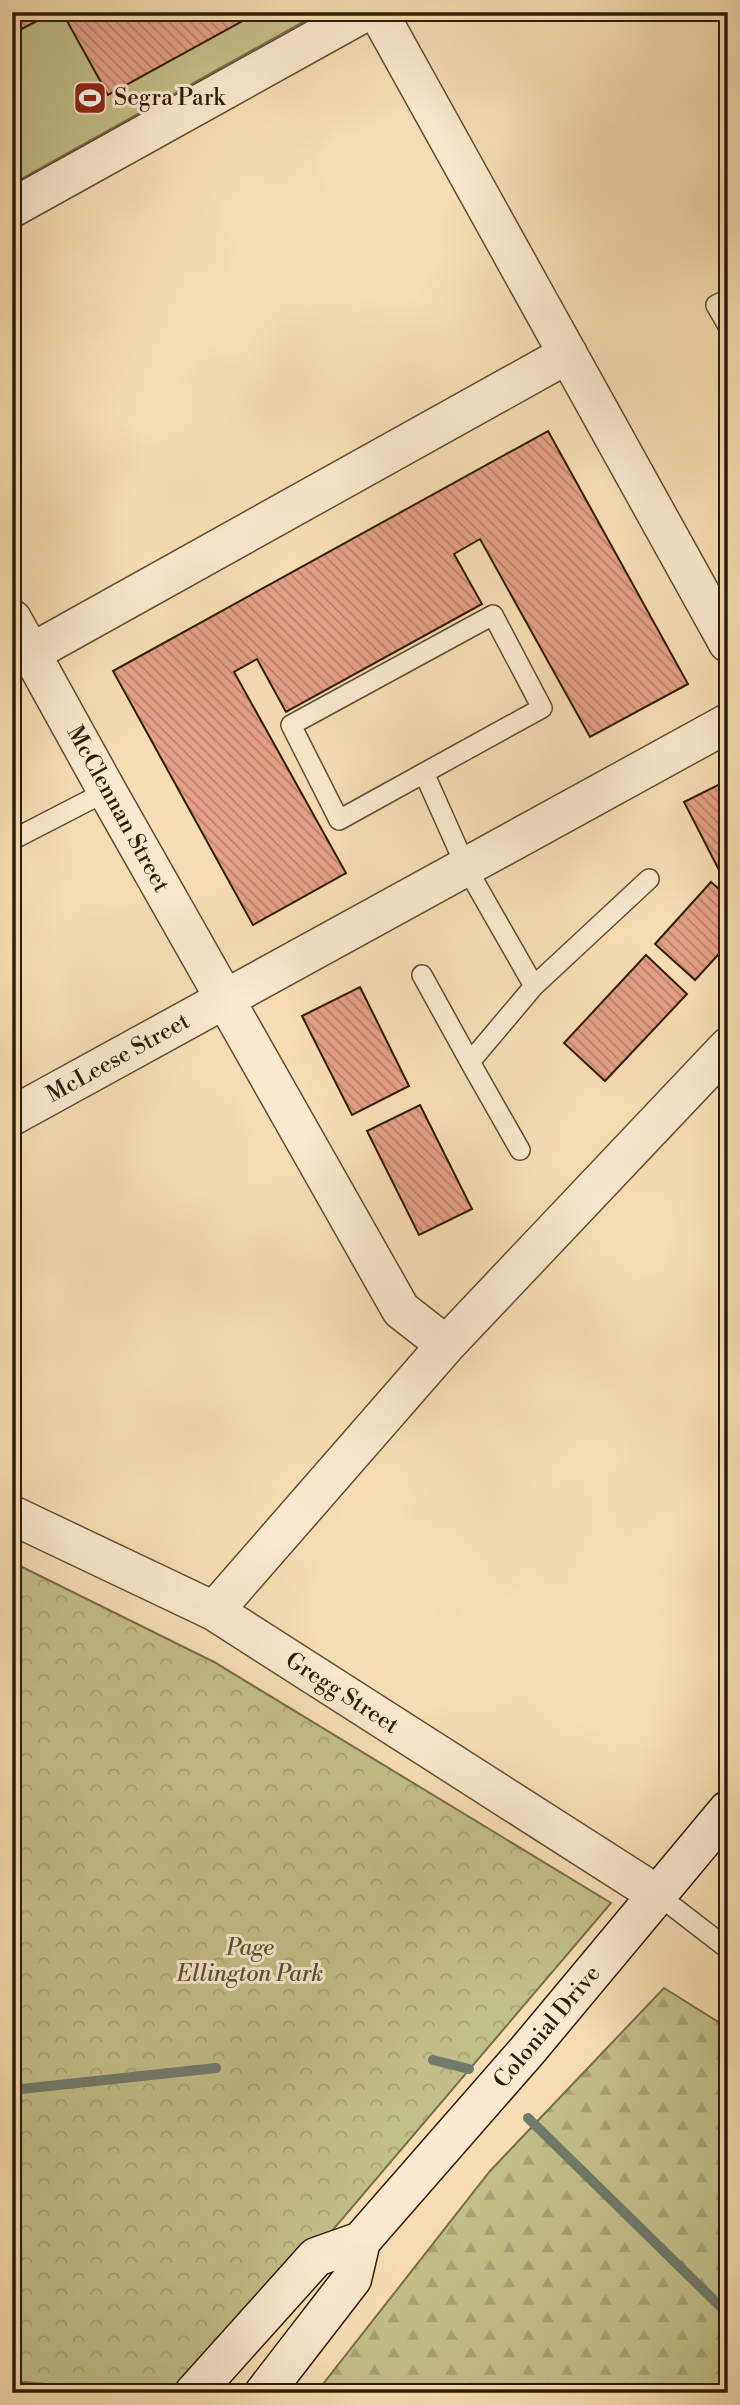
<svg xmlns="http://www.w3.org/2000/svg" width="740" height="2405" font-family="'Libre Bodoni',serif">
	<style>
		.green { fill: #c2c08a; stroke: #786e48; stroke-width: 2 }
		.forest { fill: url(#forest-firs); stroke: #786e48; stroke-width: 2 }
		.park { fill: url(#park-crowns); stroke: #786e48; stroke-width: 2 }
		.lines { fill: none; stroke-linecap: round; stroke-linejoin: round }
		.stream { stroke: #717c6d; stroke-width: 10 }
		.building { fill: url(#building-back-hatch); stroke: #2e1c06; stroke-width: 2 }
		.service-casing { stroke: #614c32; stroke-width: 22 }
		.minor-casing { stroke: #614c32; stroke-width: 41 }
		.secondary-casing { stroke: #2e1c06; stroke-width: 41 }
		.service { stroke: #fbeacf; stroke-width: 19 }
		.minor { stroke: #fbeacf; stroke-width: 38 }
		.secondary { stroke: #fbeacf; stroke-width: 38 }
		.labels { text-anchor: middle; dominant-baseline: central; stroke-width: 6; stroke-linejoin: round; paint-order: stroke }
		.poi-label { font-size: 23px; fill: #2e1c06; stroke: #fbeacf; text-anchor: start }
		.street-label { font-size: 23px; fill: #2e1c06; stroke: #fbeacf }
		.park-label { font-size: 23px; font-style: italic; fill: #5a4d2e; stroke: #fbeacf }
	</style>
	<defs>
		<pattern id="forest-firs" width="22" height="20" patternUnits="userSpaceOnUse" patternTransform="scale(1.75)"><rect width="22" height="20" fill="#c2c08a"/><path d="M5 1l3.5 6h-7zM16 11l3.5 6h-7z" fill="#a7a476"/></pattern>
		<pattern id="park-crowns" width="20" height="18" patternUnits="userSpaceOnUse" patternTransform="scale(1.75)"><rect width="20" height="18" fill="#c2c08a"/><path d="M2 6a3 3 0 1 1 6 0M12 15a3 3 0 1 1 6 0" fill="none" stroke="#a7a476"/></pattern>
		<pattern id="building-back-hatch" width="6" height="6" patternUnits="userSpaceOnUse" patternTransform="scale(1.75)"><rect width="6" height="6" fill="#e6a188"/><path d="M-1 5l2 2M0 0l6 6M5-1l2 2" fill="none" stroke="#bb826d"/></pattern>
	</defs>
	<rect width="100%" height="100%" fill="#f9deb5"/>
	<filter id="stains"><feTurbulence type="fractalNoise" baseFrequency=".00286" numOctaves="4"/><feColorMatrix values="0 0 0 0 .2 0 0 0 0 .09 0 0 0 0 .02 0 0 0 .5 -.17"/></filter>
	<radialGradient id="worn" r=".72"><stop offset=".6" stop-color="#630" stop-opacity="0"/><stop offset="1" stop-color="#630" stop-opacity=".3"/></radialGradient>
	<path class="green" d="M 12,12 L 321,12 L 12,184 Z"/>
	<path class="forest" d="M 664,1988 L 728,2028 L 728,2393 L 316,2393 L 490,2171 Z"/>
	<path class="park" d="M 12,1562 L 214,1662 L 611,1903 L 194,2393 L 147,2393 L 12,2381 Z"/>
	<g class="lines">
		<path class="stream" d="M 433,2060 L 469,2069
			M 12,2090 L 216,2068
			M 528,2118 L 728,2314"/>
	</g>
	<path class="building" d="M 12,12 L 54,12 L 12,34 Z
		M 62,12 L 259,12 L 108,95 Z
		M 548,431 L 688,684 L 590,737 L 480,539 L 454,554 L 482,604 L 286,712 L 257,659 L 234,672 L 346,873 L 253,925 L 113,671 Z
		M 728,780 L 728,866 L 719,870 L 684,802 Z
		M 711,882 L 728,897 L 728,944 L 695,980 L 655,944 Z
		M 646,955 L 687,994 L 605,1081 L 564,1043 Z
		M 360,987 L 409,1086 L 352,1115 L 302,1016 Z
		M 420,1105 L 472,1209 L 419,1235 L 367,1131 Z"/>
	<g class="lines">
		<defs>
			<path id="service" d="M 728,299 L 716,305 L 728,326
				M 424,773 L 339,820 L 291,725 L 493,615 L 542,708 L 424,773 L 466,867 L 534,986 L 649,879
				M 12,840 L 107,791
				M 422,975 L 470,1062
				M 520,1150 L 470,1062 L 534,986
				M 658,1895 L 728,1949"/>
			<path id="minor" d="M 378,12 L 728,643
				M 12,208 L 365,12
				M 12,619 L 107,791 L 401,1310 L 446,1345
				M 31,653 L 568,354
				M 12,1116 L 728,723
				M 12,1515 L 214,1611 L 658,1895
				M 214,1611 L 446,1345 L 728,1047"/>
			<path id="secondary" d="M 194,2393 L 316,2257 L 361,2241
				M 264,2393 L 352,2279 L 361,2241 L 527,2051 L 728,1810"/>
		</defs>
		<use href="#service" class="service-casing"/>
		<use href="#minor" class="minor-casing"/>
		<use href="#secondary" class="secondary-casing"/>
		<use href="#service" class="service"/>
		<use href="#minor" class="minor"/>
		<use href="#secondary" class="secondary"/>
	</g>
	<defs>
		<symbol id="stadium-square" viewBox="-11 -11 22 22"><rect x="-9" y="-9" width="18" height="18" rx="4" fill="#8f2418" stroke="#fbeacf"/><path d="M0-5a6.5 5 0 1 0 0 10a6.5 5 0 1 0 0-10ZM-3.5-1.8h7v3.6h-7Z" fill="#fff"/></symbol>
	</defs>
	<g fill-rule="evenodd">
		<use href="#stadium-square" x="71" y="79" width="38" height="38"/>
	</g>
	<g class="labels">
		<g class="poi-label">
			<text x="114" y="98">Segra Park</text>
		</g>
		<g class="street-label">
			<text transform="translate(118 809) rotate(61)">McClennan Street</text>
			<text transform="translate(118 1058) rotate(-29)">McLeese Street</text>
			<text transform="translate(342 1693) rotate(33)">Gregg Street</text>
			<text transform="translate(547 2027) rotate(-50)">Colonial Drive</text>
		</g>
		<g class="park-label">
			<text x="250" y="1948">Page<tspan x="250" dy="26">Ellington Park</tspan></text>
		</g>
	</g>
	<rect width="740" height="2405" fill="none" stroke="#f9deb5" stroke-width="42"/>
	<rect x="14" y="14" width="712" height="2377" fill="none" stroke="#2e1c06" stroke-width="3.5"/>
	<rect x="21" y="21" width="698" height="2363" fill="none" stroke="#2e1c06" stroke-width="2"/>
	<rect width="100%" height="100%" filter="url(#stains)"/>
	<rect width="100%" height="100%" fill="url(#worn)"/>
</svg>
